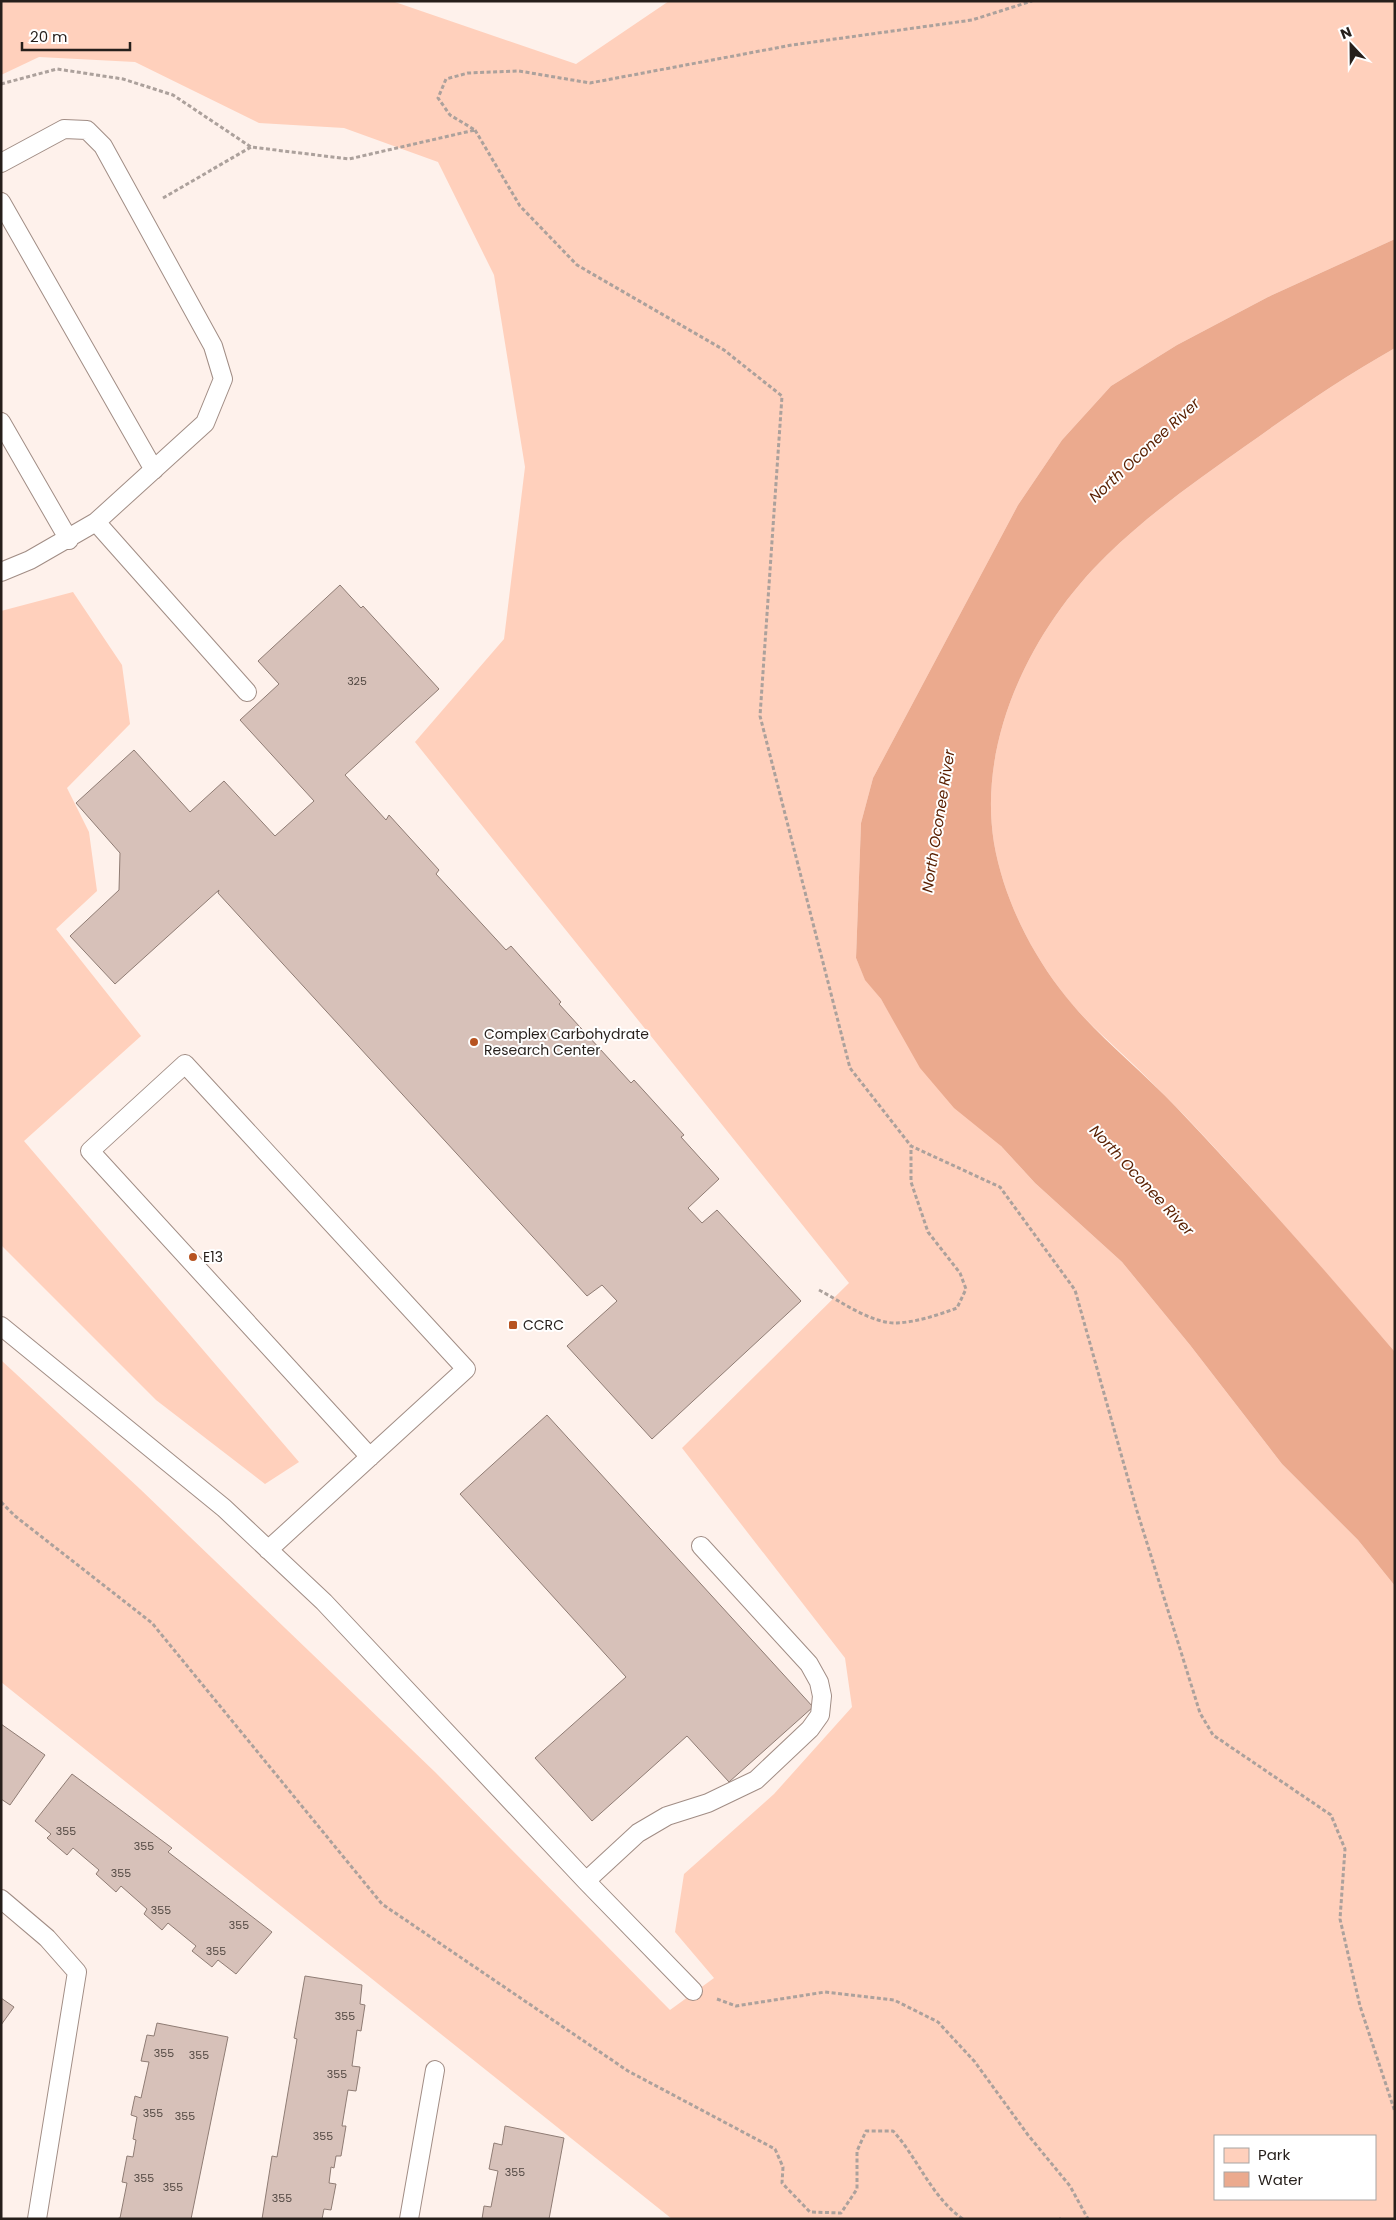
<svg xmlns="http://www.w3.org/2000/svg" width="1396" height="2220" font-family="Poppins,sans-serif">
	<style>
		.green { fill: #ffd0bc; fill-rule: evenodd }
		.water { fill: #ebaa8e }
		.building { fill: #d7c1b9; stroke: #8f7c74 }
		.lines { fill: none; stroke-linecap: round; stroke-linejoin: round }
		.lane-casing { stroke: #a18d85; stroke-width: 20 }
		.path { stroke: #aca19c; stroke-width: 3; stroke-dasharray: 4 2.5; stroke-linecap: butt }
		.lane { stroke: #fff; stroke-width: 18 }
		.poi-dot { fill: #b75320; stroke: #fff; stroke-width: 2 }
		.labels { text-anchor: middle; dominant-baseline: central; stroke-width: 4; stroke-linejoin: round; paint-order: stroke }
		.number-label { font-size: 11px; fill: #524842 }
		.poi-label { font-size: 14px; fill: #261f1b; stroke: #fff; text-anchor: start }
		.water-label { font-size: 15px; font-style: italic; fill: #591f01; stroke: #fff }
	</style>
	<rect width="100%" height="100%" fill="#fef1eb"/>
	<path class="green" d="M 1,1 L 392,1 L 576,64 L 669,1 L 1395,1 L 1395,239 L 1268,297 L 1177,345 L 1111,386 L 1062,440 L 1018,505 L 873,778 L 861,823 L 856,958 L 865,979 L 881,999 L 901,1032 L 1001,1146 L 1035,1183 L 1122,1262 L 1190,1345 L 1282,1464 L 1358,1540 L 1395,1586 L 1395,2219 L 672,2219 L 1,1682 L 1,1360 L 140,1489 L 435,1772 L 670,2010 L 714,1978 L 675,1932 L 684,1874 L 774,1794 L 852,1707 L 845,1658 L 682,1448 L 849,1283 L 415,742 L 504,639 L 525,467 L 494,275 L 438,162 L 344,128 L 259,123 L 135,62 L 39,57 L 1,75 ZM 1215,2136 L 1375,2136 L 1375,2199 L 1215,2199 Z
		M 1395,348 L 1395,1352 C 1326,1273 1258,1193 1186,1117 C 1169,1100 1152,1082 1134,1065 C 1108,1040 1081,1018 1060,989 C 1028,947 1003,895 994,843 C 977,738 1033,627 1107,555 C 1148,515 1197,480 1244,447 C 1293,412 1342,378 1395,348 Z
		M 73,592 L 122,665 L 130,724 L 67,788 L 89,832 L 97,891 L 56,929 L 141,1036 L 24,1141 L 299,1462 L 265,1484 L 156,1400 L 1,1245 L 1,611 Z"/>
	<path class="water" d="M 1395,239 L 1395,348 C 1342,378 1293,412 1244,447 C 1197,480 1148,515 1107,555 C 1033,627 977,738 994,843 C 1003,895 1028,947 1060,989 C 1093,1033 1138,1067 1177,1108 C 1252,1187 1324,1269 1395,1352 L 1395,1586 L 1358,1540 L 1282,1464 L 1190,1345 L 1122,1262 L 1035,1183 L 1001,1146 L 954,1108 L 920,1068 L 881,999 L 865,980 L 856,958 L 861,823 L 873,778 L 1018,505 L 1062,440 L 1111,386 L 1177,345 L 1268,297 Z"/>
	<path class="building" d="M 340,585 L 361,608 L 363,606 L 439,689 L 345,775 L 386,820 L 389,815 L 439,870 L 436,874 L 506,950 L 511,946 L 561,1002 L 559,1004 L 631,1083 L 634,1080 L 684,1135 L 681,1137 L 719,1179 L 688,1208 L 702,1223 L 717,1210 L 801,1301 L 652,1439 L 567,1346 L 617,1301 L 602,1285 L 587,1296 L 218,893 L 219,890 L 115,984 L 70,936 L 119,890 L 120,853 L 76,803 L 134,750 L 190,812 L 224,781 L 275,836 L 314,801 L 240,720 L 279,684 L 258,661 Z
		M 547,1415 L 813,1707 L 729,1782 L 687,1736 L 592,1821 L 535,1758 L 626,1677 L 460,1494 Z
		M 1,1724 L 45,1755 L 10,1805 L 1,1799 Z
		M 72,1774 L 172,1848 L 168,1852 L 272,1932 L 236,1974 L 218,1960 L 212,1967 L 192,1951 L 196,1946 L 168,1923 L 162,1930 L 144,1914 L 147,1909 L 121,1886 L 116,1892 L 96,1874 L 99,1870 L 73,1848 L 67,1855 L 47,1838 L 51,1834 L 35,1821 Z
		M 305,1976 L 362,1985 L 360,2004 L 365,2005 L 361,2031 L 357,2030 L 352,2066 L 360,2067 L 356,2091 L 348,2090 L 342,2126 L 346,2126 L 341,2156 L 336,2156 L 334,2168 L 331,2167 L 329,2183 L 336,2184 L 331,2210 L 324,2209 L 322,2219 L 262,2219 L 272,2156 L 277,2157 L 297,2039 L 294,2038 Z
		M 1,1998 L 14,2007 L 1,2025 Z
		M 157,2023 L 228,2037 L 191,2219 L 115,2219 L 120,2218 L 127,2183 L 122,2182 L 127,2156 L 133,2157 L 136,2140 L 133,2139 L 137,2117 L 131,2115 L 135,2096 L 141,2098 L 149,2062 L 141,2061 L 147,2035 L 154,2036 Z
		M 505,2126 L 564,2138 L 549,2219 L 482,2219 L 484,2206 L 491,2207 L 498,2171 L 489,2169 L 494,2143 L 502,2145 Z"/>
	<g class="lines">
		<defs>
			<path id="lane" d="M 1,163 L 64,129 L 87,130 L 103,146 L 213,346 L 223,379 L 205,423 L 96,522 L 30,560 L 1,572
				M 1,202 L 154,470
				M 1,422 L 69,540
				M 96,522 L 247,692
				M 1,1326 L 224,1508 L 324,1602 L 586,1881 L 693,1991
				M 268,1550 L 466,1369 L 185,1064 L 90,1151 L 370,1457
				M 586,1881 L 638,1833 L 667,1816 L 708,1803 L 756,1780 L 810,1729 L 820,1715 L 822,1696 L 819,1682 L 809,1664 L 701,1546
				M 1,1899 L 47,1938 L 77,1972 L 37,2219
				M 409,2219 L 435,2070"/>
		</defs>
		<use href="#lane" class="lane-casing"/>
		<path class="path" d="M 1,84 L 57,69 L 123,79 L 173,95 L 251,147 L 349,159 L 475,130 L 450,115 L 438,98 L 446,79 L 468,73 L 519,71 L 590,83 L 792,45 L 972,20 L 1032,1
			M 475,130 L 520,206 L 577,265 L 724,350 L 782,396 L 760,716 L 850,1068 L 911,1146 L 1000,1187 L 1075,1290 L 1137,1511 L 1200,1713 L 1213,1735 L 1331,1815 L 1345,1849 L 1340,1919 L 1360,2006 L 1395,2112
			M 163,198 L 251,147
			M 819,1290 C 840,1301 872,1324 897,1323 C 917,1322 938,1315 957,1308 L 966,1289 L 960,1273 L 928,1232 L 911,1182 L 911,1146
			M 1,1502 L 15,1516 L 152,1623 L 382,1904 L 628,2071 L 775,2149 L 783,2167 L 782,2183 L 810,2212 L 841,2213 L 857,2189 L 857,2151 L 866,2131 L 893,2131 C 918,2158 931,2197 963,2219
			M 717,1999 L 736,2006 L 825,1992 L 894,2000 L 938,2022 L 975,2062 L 1028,2135 L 1070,2186 L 1088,2219
			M 1059,2219 L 1061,2219"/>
		<use href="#lane" class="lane"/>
	</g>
	<g class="poi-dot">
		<circle cx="474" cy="1042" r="5"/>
		<circle cx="193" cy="1257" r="5"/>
		<rect x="508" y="1320" width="10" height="10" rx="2.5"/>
	</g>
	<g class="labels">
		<g class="number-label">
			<text x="357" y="681">325</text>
			<text x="66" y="1831">355</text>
			<text x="144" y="1846">355</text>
			<text x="121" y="1873">355</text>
			<text x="161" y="1910">355</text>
			<text x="239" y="1925">355</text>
			<text x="216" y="1951">355</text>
			<text x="345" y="2016">355</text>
			<text x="164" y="2053">355</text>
			<text x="199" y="2055">355</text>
			<text x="337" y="2074">355</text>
			<text x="153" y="2113">355</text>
			<text x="185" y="2116">355</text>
			<text x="323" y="2136">355</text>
			<text x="515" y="2172">355</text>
			<text x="144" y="2178">355</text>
			<text x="173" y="2187">355</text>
			<text x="282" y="2198">355</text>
		</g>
		<g class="poi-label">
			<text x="484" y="1034">Complex Carbohydrate<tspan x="484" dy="16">Research Center</tspan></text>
			<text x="203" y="1257">E13</text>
			<text x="523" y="1325">CCRC</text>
		</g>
		<g class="water-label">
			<text transform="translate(1144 450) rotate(-43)">North Oconee River</text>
			<text transform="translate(938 821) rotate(-81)">North Oconee River</text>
			<text transform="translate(1142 1180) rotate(47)">North Oconee River</text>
		</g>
	</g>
	<rect width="1396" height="2220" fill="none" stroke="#261f1b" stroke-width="5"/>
	<rect x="1214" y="2135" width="162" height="65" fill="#ffffff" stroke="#a8a5a4"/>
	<rect x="1224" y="2148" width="25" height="15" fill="#ffd0bc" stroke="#a8a5a4"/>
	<text x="1258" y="2160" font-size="15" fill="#261f1b">Park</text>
	<rect x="1224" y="2172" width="25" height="15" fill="#ebaa8e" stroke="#a8a5a4"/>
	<text x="1258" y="2185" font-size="15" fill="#261f1b">Water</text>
	<g transform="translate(1351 45) rotate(338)" stroke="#ffffff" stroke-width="4" paint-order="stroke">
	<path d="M0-4L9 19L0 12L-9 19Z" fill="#261f1b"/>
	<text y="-8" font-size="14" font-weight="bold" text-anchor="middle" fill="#261f1b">N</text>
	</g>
	<path d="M22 42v8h108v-8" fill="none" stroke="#261f1b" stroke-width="2.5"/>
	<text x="30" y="42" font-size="15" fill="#261f1b" stroke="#ffffff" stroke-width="4" paint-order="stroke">20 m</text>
</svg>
